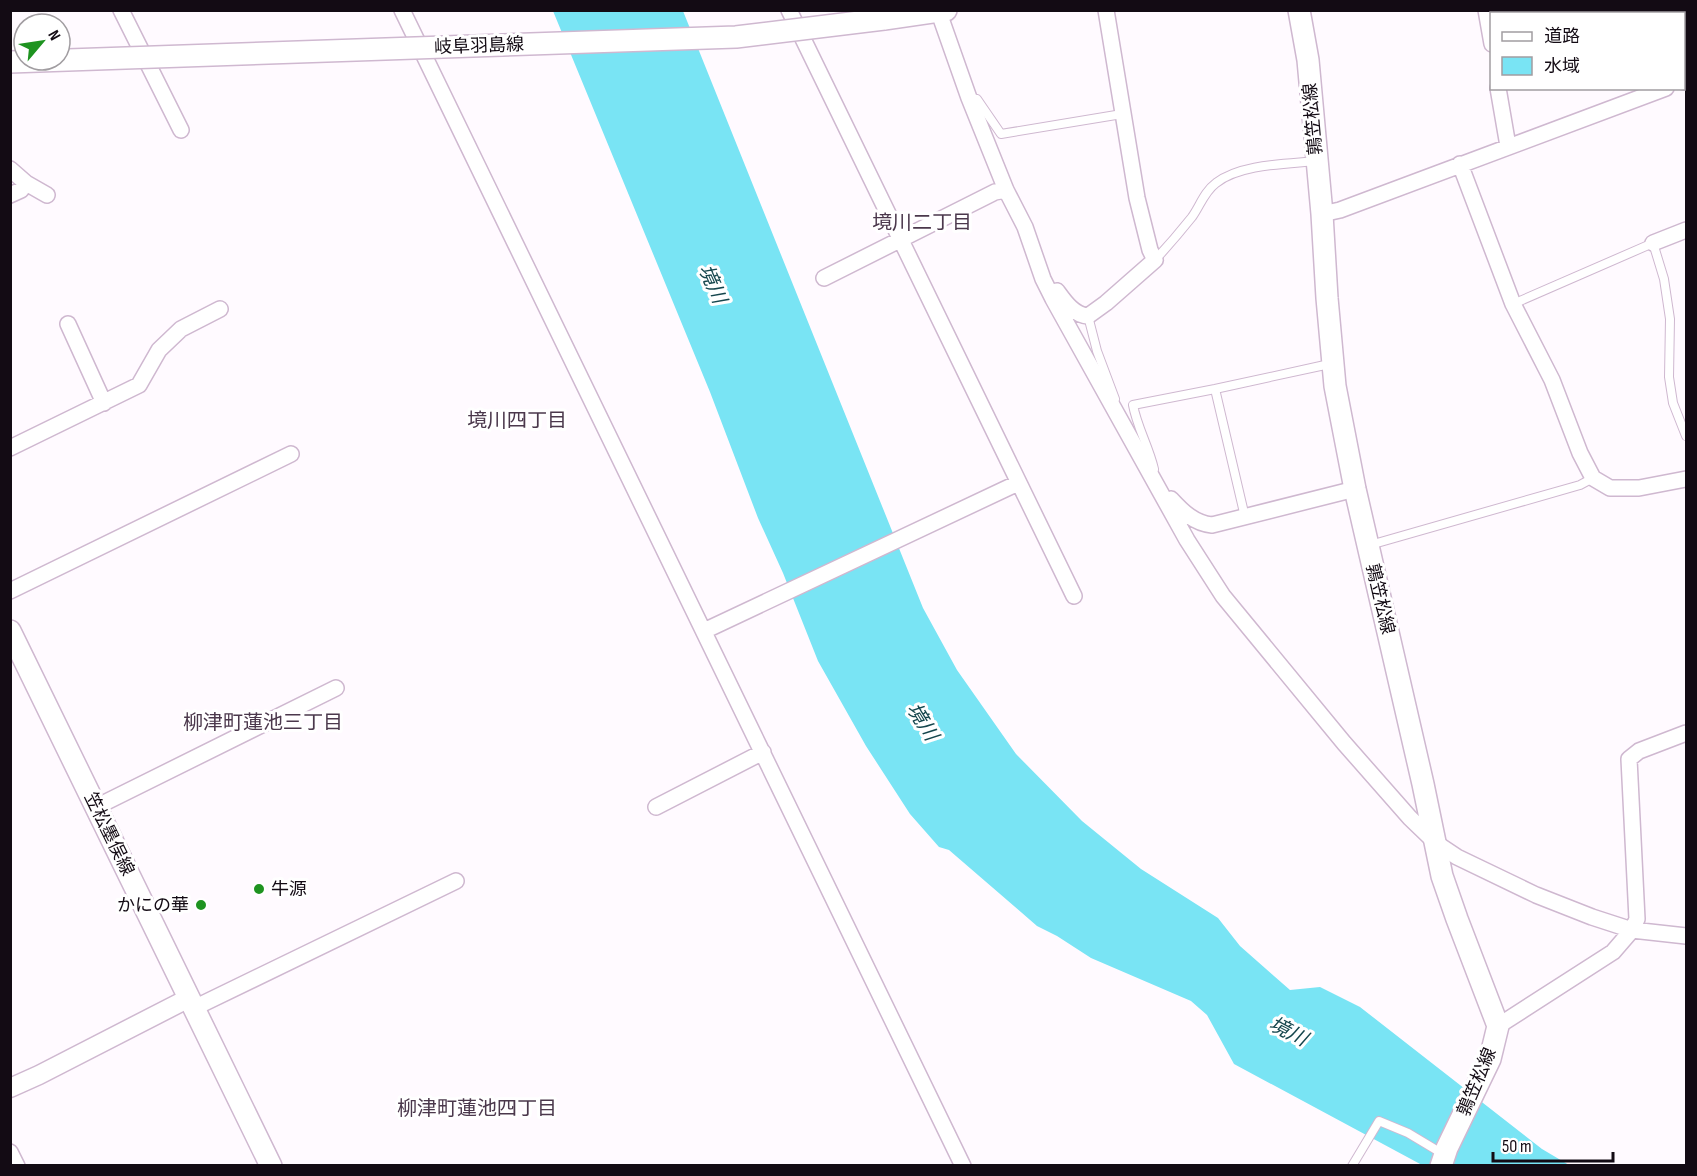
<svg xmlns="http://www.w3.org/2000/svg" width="1697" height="1176" font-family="'Sofia Sans Condensed','Noto Sans JP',sans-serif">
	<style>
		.water { fill: #79e4f4 }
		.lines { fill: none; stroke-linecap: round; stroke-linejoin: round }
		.service-casing { stroke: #cfb8d0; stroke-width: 10 }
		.minor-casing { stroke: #cfb8d0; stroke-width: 18 }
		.tertiary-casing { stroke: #cfb8d0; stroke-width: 21 }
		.secondary-casing { stroke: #cfb8d0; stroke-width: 24 }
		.service { stroke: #fff; stroke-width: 8 }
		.minor { stroke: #fff; stroke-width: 15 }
		.tertiary { stroke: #fff; stroke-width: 18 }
		.secondary { stroke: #fff; stroke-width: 21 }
		.secondary-bridge-casing { stroke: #cfb8d0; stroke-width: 24; stroke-linecap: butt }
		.secondary-bridge { stroke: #fff; stroke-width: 21 }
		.poi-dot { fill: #1e9320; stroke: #fff; stroke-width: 2 }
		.labels { text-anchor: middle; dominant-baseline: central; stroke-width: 6; stroke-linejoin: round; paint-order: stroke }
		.street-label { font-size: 18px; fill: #130b14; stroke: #fff }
		.poi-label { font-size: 18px; fill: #130b14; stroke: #fff; text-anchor: start }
		.neighbourhood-label { font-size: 20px; fill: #4b384c; stroke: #fff }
		.water-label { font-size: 20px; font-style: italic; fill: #15464d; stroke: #fff }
	</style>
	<rect width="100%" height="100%" fill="#fffaff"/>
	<path class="water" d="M 553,11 L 683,11 L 923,608 L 957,670 L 1016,754 L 1082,821 L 1141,869 L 1218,918 L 1240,946 L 1290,990 L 1320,987 L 1360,1007 L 1542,1149 L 1569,1165 L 1422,1165 L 1234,1064 L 1207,1015 L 1191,1001 L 1091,958 L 1057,936 L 1037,926 L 949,850 L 939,847 L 910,814 L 866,746 L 818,661 L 783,573 L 758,518 L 710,392 Z"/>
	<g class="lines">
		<defs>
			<path id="service" d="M 970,98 L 977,99 L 1001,134 L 1122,114
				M 1155,260 C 1168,246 1180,232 1192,217 C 1200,206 1204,192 1216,183 C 1240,164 1287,164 1316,161
				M 1513,304 L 1653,243 L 1664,279 L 1670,319 L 1669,377 L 1673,403 L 1686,436
				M 1088,316 L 1097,351 L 1115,399
				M 1154,469 C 1149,447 1137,427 1133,405 L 1215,389
				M 1245,517 L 1215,389 L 1325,365 L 1332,366
				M 1370,545 L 1580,485 L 1593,478
				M 1352,1166 L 1379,1121 L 1408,1133 L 1443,1154"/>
			<path id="minor" d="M 121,10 L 181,130
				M 402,10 L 963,1166
				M 789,10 L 1074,596
				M 938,10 L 969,98 L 1006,190 L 1025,227 L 1043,279 L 1053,299 L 1187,540 L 1223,596 L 1344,743 L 1410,818 L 1436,843 L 1457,857 L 1536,895 L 1592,917 L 1632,930 L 1686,936
				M 1486,10 L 1492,44
				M 1632,10 L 1633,14
				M 1684,82 L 1686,81
				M 1498,88 L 1508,146
				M 1460,164 L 1513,304 L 1552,380 L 1580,453 L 1593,478 L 1610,488 L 1639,488 L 1686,479
				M 10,169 L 26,183 L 47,195
				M 10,195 L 21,190 L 26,183
				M 1322,214 L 1340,210 L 1666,88
				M 1653,243 L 1686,230
				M 824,278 L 995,192 L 1006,190
				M 1057,291 C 1065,302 1074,315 1088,316 L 1106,303 L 1155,260 L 1150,250 L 1137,198 L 1106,10
				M 68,324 L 104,403
				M 10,448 L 139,385 L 159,350 L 181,329 L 220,309
				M 1171,499 C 1183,512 1194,523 1212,525 L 1355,489
				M 10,591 L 291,454
				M 704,631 L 1018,483
				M 96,807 L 336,688
				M 656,807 L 763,752
				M 194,1008 L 456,881
				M 1498,1026 L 1613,952 L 1632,930 L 1637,919 L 1629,759 L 1639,751 L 1686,733
				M 10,1152 L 17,1166"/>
			<path id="tertiary" d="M 10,1088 L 39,1075 L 189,998"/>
			<path id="secondary" d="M 1299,10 L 1308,60 L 1322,214 L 1327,298 L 1335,386 L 1355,489 L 1423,784 L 1442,876 L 1457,919 L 1498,1026 L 1490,1059 L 1447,1148 L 1441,1166
				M 884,19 L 946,10
				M 10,631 L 271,1166"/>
		</defs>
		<use href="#service" class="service-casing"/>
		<use href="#minor" class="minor-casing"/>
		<use href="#tertiary" class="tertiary-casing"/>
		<use href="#secondary" class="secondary-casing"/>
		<use href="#service" class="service"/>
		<use href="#minor" class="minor"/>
		<use href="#tertiary" class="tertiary"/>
		<use href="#secondary" class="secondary"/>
		<defs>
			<path id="secondary-bridge" d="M 10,62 L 736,37 L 884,19"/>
		</defs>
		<use href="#secondary-bridge" class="secondary-bridge-casing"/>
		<use href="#secondary-bridge" class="secondary-bridge"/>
	</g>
	<g class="poi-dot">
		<circle cx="259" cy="889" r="6"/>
		<circle cx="201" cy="905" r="6"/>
	</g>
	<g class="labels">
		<g class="street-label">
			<text transform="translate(479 46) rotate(-2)">岐阜羽島線</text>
			<text transform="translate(1313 119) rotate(-95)">鶉笠松線</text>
			<text transform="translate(1380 599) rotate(77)">鶉笠松線</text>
			<text transform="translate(109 834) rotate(64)">笠松墨俣線</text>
			<text transform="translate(1477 1082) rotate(-67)">鶉笠松線</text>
		</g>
		<g class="poi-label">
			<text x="271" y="889">牛源</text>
			<text x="189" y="905" text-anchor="end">かにの華</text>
		</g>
		<g class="neighbourhood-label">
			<text x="922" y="223">境川二丁目</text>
			<text x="517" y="421">境川四丁目</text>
			<text x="263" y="723">柳津町蓮池三丁目</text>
			<text x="477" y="1109">柳津町蓮池四丁目</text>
		</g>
		<g class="water-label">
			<text transform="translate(712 284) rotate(66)">境川</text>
			<text transform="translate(922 722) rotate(58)">境川</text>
			<text transform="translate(1288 1032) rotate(27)">境川</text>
		</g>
	</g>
	<rect width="1697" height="1176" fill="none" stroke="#130b14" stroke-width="24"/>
	<rect x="1490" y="12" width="195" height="78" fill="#ffffff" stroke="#a19da1" stroke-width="1.5"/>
	<rect x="1502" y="32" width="30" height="9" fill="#ffffff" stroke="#a19da1" stroke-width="1.5"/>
	<text x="1544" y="42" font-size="18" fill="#130b14">道路</text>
	<rect x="1502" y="57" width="30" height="18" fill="#79e4f4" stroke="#a19da1" stroke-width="1.5"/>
	<text x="1544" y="72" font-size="18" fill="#130b14">水域</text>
	<g transform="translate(42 42) rotate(61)"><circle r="28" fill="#ffffff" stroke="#a19da1" stroke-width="1.5"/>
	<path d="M0-4.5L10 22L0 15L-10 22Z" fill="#1e9320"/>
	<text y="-9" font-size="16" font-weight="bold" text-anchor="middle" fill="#130b14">N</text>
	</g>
	<path d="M1493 1152v9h120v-9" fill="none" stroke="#130b14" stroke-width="3"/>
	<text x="1502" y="1152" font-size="18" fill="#130b14" stroke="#ffffff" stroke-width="4.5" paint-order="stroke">50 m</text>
</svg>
